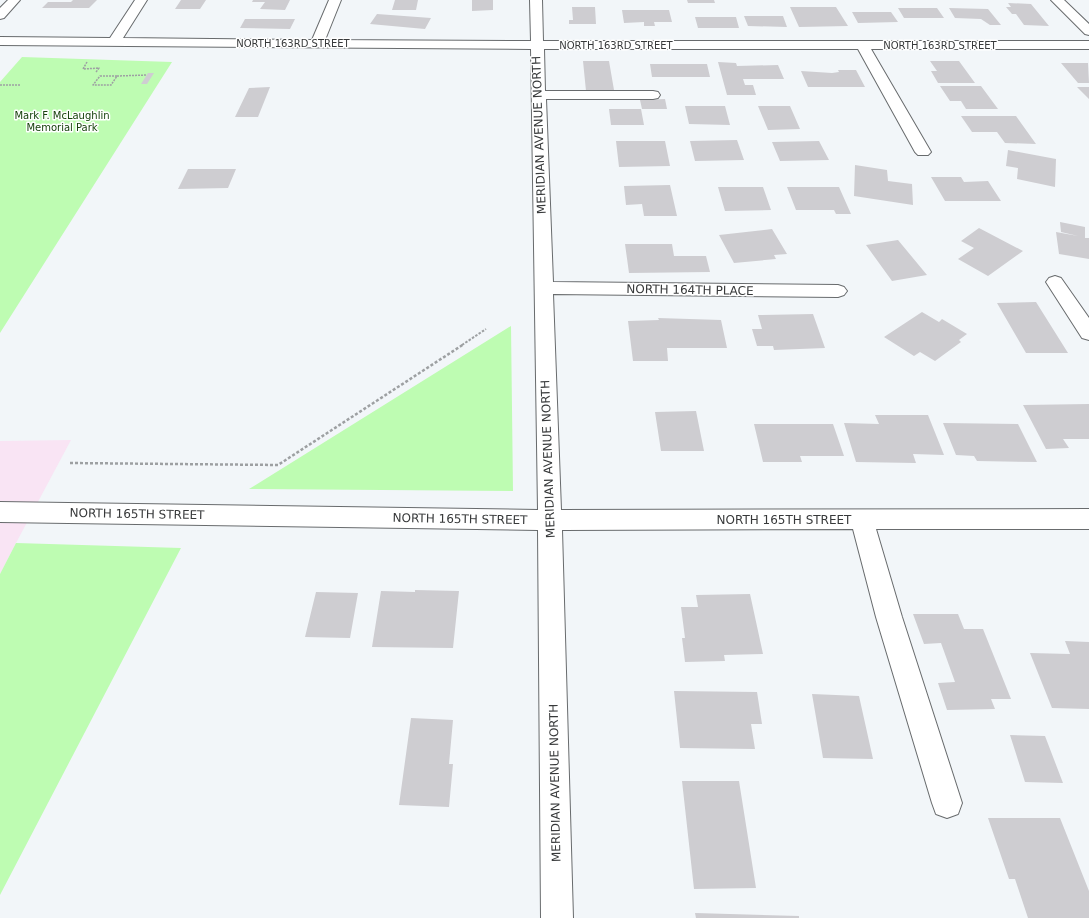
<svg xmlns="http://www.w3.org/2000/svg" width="1089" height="918" font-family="'DejaVu Sans',sans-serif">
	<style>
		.industrial { fill: #f9e4f4 }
		.green { fill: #befcb2 }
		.building { fill: #cecdd1 }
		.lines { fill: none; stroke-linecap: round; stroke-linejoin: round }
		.minor-casing { stroke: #686b6d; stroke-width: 2 }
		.path-far2 { stroke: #9da0a2; stroke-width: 1.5; stroke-dasharray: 2 1; stroke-linecap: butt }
		.path-far1 { stroke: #9da0a2; stroke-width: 2; stroke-dasharray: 2.5 1.5; stroke-linecap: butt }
		.path { stroke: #9da0a2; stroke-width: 2.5; stroke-dasharray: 3 2; stroke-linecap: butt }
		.minor { fill: #fff; fill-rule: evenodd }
		.labels { text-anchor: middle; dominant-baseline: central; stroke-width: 3; stroke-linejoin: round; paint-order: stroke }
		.far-street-label { font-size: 10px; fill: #37393a; stroke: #fff }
		.far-park-label { font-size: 10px; fill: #16410c; stroke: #fff }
		.street-label { font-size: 12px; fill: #37393a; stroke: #fff }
	</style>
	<rect width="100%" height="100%" fill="#f2f6f9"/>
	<path class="industrial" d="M 71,440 L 16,543 L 0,574 L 0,441 Z"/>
	<path class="green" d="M 22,57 L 172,62 L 0,333 L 0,82 Z
		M 511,326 L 513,491 L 249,489 Z
		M 16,543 L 181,548 L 0,895 L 0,574 Z"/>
	<path class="building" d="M 73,0 L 97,0 L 89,8 L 42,8 L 48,2 L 71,2 Z
		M 181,0 L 206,0 L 200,9 L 175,9 Z
		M 253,0 L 290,0 L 285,10 L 260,9 L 265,2 L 252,2 Z
		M 395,0 L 418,0 L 416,10 L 392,10 Z
		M 472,0 L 493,0 L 493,10 L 472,11 Z
		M 687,0 L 714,0 L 715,3 L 688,3 Z
		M 1008,3 L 1031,4 L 1049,26 L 1024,25 L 1016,14 L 1012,14 L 1006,7 L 1011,7 Z
		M 572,7 L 595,7 L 596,24 L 569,24 L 569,20 L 573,20 Z
		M 790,7 L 836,7 L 848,26 L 799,27 Z
		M 898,8 L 937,8 L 944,18 L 904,18 Z
		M 949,8 L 988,9 L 1001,25 L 990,25 L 981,19 L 955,18 Z
		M 622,10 L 669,10 L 672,22 L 654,22 L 655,26 L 644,26 L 644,22 L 624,23 Z
		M 852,12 L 891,12 L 898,22 L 858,23 Z
		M 377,14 L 431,18 L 425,29 L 370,24 Z
		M 744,16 L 783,16 L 787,27 L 748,26 Z
		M 695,17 L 736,17 L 739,28 L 698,28 Z
		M 245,19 L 295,19 L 290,29 L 240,28 Z
		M 583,61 L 609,61 L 614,90 L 586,91 Z
		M 930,61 L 959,61 L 975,83 L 938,83 L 931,71 L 937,71 Z
		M 718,62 L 736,63 L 737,66 L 778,65 L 784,79 L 743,79 L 745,85 L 753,85 L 756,95 L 727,95 Z
		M 1061,63 L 1088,63 L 1089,83 L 1078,83 Z
		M 650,64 L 707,64 L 710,77 L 652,77 Z
		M 838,70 L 856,70 L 865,87 L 808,87 L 801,71 L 832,73 L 839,72 Z
		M 148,73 L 154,73 L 147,84 L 141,84 Z
		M 940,86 L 981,86 L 998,109 L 966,109 L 961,101 L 950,101 Z
		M 270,87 L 258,117 L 235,117 L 249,88 Z
		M 1077,87 L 1089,87 L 1089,99 Z
		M 665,99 L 667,109 L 642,109 L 640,100 Z
		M 685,106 L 725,106 L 730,125 L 689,124 Z
		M 758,106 L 790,106 L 800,129 L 768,130 Z
		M 609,109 L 641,109 L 644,125 L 611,125 Z
		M 961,116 L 1016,116 L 1036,144 L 1005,143 L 997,132 L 972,132 Z
		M 737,140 L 744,160 L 695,161 L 690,141 Z
		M 616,141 L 665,141 L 670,166 L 619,167 Z
		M 819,141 L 829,160 L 780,161 L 772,142 Z
		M 1008,150 L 1056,159 L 1055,187 L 1017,179 L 1018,168 L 1006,166 Z
		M 855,165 L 887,170 L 888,181 L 912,184 L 913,205 L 854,196 Z
		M 188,169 L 236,169 L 228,188 L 178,189 Z
		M 931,177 L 961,177 L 964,182 L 988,181 L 1001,201 L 945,201 Z
		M 670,185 L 677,216 L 644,216 L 642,204 L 626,205 L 624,186 Z
		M 718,187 L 763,187 L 771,210 L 725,211 Z
		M 787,187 L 839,187 L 851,214 L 836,214 L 834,210 L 796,210 Z
		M 1060,222 L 1085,227 L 1085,238 L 1089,238 L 1089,259 L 1059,254 L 1056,232 L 1078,236 L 1061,232 Z
		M 979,228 L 1023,251 L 988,276 L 958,259 L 974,248 L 961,241 Z
		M 772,229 L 787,254 L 774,255 L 776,259 L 734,263 L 719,235 Z
		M 898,240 L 927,275 L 892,281 L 866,245 Z
		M 625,244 L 672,244 L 674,256 L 706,256 L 710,272 L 629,273 Z
		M 1036,302 L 1068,353 L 1026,353 L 997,303 Z
		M 922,312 L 939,322 L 942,319 L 967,334 L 959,340 L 961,342 L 935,361 L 920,352 L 914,356 L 884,337 Z
		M 813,314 L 825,348 L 774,350 L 773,346 L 757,346 L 752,329 L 762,329 L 758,315 Z
		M 658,318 L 721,320 L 727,348 L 667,348 L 668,361 L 633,361 L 628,321 L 659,320 Z
		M 1089,404 L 1089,439 L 1063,439 L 1069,448 L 1046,449 L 1023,405 Z
		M 696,411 L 704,451 L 661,451 L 655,412 Z
		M 875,415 L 928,415 L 944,455 L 913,454 L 916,463 L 856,462 L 844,423 L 879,424 Z
		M 943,423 L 1018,424 L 1037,462 L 977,461 L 974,456 L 956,455 Z
		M 754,424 L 833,424 L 844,456 L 800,456 L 802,462 L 763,462 Z
		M 415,590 L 459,591 L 453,648 L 372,647 L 381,591 L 415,592 Z
		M 316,592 L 358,593 L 350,638 L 305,637 Z
		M 750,594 L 763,654 L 724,655 L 725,661 L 685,662 L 682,638 L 685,638 L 681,607 L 698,607 L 696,595 Z
		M 913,614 L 958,614 L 964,629 L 983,629 L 1011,699 L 991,699 L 995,709 L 947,710 L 938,683 L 955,682 L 941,643 L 924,644 Z
		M 1065,641 L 1089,642 L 1089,709 L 1052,708 L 1030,653 L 1070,654 Z
		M 674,691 L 757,692 L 762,724 L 751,724 L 755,749 L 680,748 Z
		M 812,694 L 859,696 L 873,759 L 823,758 Z
		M 411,718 L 453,720 L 449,764 L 453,764 L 449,807 L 399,805 Z
		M 1010,735 L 1045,736 L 1063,783 L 1025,782 Z
		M 682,781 L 739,781 L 756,888 L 694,889 Z
		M 988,818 L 1060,818 L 1089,891 L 1089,918 L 1028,918 L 1015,879 L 1009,879 Z
		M 695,913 L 799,916 L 799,918 L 696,918 Z"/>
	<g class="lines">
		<defs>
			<path id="minor" d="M 8,0 L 20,0 L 4,18 L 0,19 L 0,8 Z
				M 135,0 L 147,0 L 123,38 L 312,40 L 329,0 L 341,0 L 325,40 L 531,41 L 530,0 L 542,0 L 543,41 L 1089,41 L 1089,49 L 871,49 L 931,152 L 928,155 L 918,155 L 915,152 L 858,49 L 544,49 L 545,91 L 653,91 L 658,92 L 660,95 L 658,98 L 653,99 L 546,99 L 553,282 L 838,285 L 844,287 L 847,291 L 844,295 L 838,297 L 553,294 L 561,510 L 1089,509 L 1089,529 L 876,529 L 902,617 L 962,803 L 958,814 L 947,818 L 936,814 L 932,803 L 876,617 L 853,529 L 562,530 L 573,918 L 541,918 L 538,530 L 0,522 L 0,502 L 538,510 L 531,49 L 0,45 L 0,37 L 110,38 Z
				M 1051,0 L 1064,0 L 1089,24 L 1089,35 L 1085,34 Z
				M 1055,276 L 1061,278 L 1089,318 L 1089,340 L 1082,338 L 1046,282 L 1049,278 Z"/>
		</defs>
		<use href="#minor" class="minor-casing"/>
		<path class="path-far2" d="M 87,62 L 83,69 L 99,68 L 96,72
			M 100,76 L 117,76 L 111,85 L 93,85 Z
			M 117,76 L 147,75
			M 0,85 L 21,85"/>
		<path class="path-far1" d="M 462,345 L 486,329"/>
		<path class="path" d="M 70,463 L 278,465 L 464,344"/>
		<use href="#minor" class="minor"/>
	</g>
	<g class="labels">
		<g class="far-street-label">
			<text x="293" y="43">NORTH 163RD STREET</text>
			<text x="616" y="45">NORTH 163RD STREET</text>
			<text x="940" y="45">NORTH 163RD STREET</text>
		</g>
		<g class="far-park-label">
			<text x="62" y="115">Mark F. McLaughlin<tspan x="62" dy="12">Memorial Park</tspan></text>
		</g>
		<g class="street-label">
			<text transform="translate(539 135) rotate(-92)">MERIDIAN AVENUE NORTH</text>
			<text transform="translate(690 290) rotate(1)">NORTH 164TH PLACE</text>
			<text transform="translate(548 459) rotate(-92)">MERIDIAN AVENUE NORTH</text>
			<text transform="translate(137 514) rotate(1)">NORTH 165TH STREET</text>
			<text transform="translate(460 519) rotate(1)">NORTH 165TH STREET</text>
			<text x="784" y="520">NORTH 165TH STREET</text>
			<text transform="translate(555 783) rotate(-91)">MERIDIAN AVENUE NORTH</text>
		</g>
	</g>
</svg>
